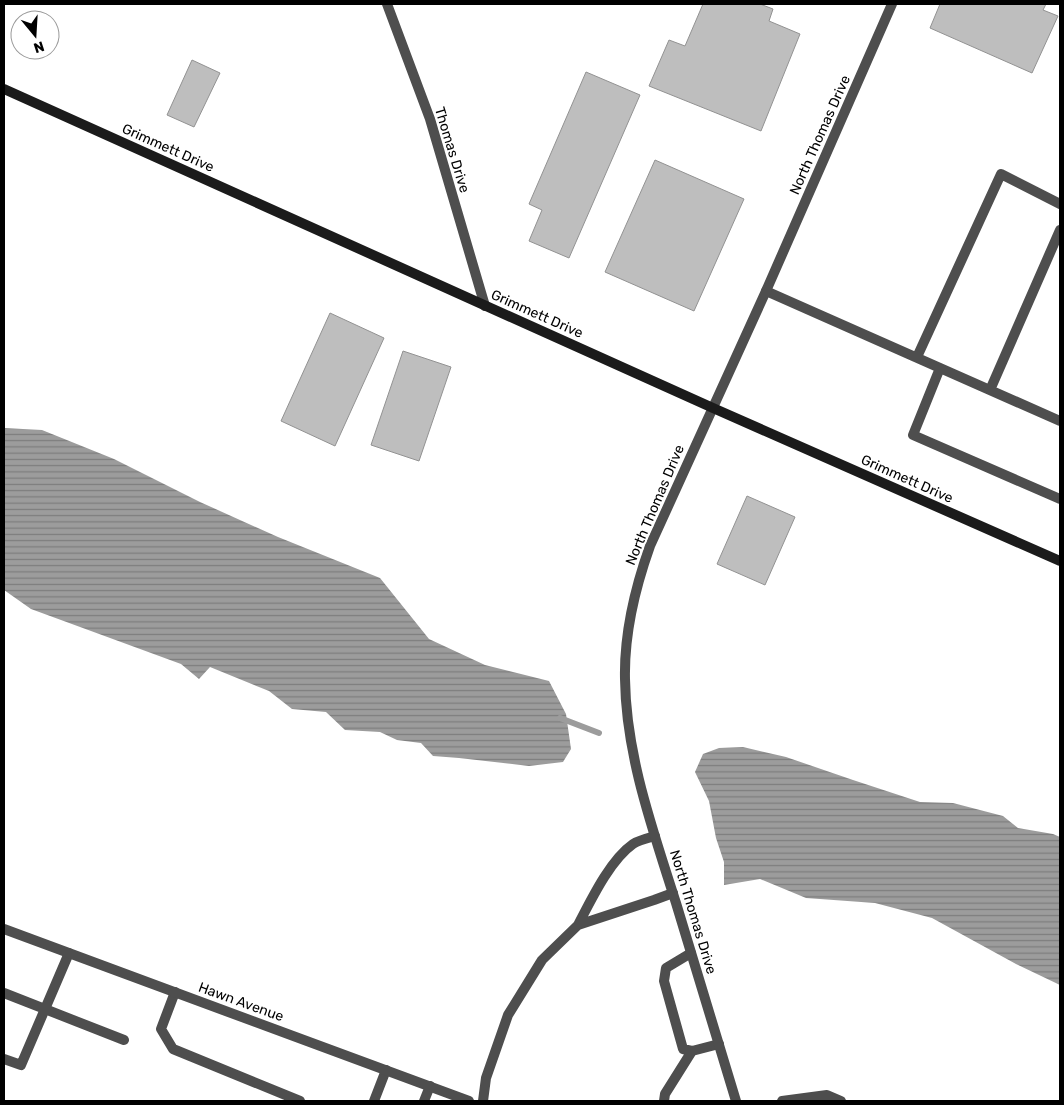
<svg xmlns="http://www.w3.org/2000/svg" width="1064" height="1105" font-family="Rubik,sans-serif">
	<style>
		.water { fill: url(#water-rules) }
		.lines { fill: none; stroke-linecap: round; stroke-linejoin: round }
		.stream { stroke: #9c9c9c; stroke-width: 6 }
		.building { fill: #bebebe; stroke: #929292 }
		.service { stroke: #4e4e4e; stroke-width: 10 }
		.minor { stroke: #4e4e4e; stroke-width: 10 }
		.tertiary { stroke: #4e4e4e; stroke-width: 10 }
		.secondary { stroke: #1b1b1b; stroke-width: 10 }
		.labels { text-anchor: middle; dominant-baseline: central; stroke-width: 4; stroke-linejoin: round; paint-order: stroke }
		.street-label { font-size: 14px; fill: #000; stroke: #fff }
	</style>
	<defs>
		<pattern id="water-rules" width="6" height="5" patternUnits="userSpaceOnUse" patternTransform="scale(1.25)"><rect width="6" height="5" fill="#9c9c9c"/><path d="M0 2.5h6" fill="none" stroke="#7d7d7d"/></pattern>
	</defs>
	<rect width="100%" height="100%" fill="#fff"/>
	<path class="water" d="M 4,428 L 42,430 L 114,459 L 200,502 L 278,537 L 380,578 L 429,639 L 485,665 L 549,681 L 566,714 L 571,749 L 563,762 L 529,766 L 459,758 L 433,756 L 421,743 L 397,740 L 380,732 L 345,730 L 326,712 L 292,709 L 269,691 L 210,667 L 199,679 L 181,664 L 31,609 L 4,590 Z
		M 743,747 L 786,757 L 853,780 L 920,802 L 953,803 L 1003,816 L 1018,828 L 1053,834 L 1060,837 L 1060,985 L 1016,964 L 932,918 L 875,903 L 806,898 L 760,879 L 724,885 L 724,862 L 716,838 L 709,801 L 695,772 L 703,754 L 719,748 Z"/>
	<g class="lines">
		<path class="stream" d="M 560,718 L 599,733"/>
	</g>
	<path class="building" d="M 703,4 L 760,4 L 773,9 L 769,21 L 800,34 L 761,131 L 649,86 L 669,40 L 685,46 Z
		M 940,4 L 1046,4 L 1043,10 L 1058,16 L 1032,73 L 930,28 Z
		M 192,60 L 220,73 L 194,127 L 167,115 Z
		M 586,72 L 640,95 L 569,258 L 529,241 L 542,210 L 529,204 Z
		M 655,160 L 744,199 L 694,311 L 605,272 Z
		M 330,313 L 384,338 L 335,446 L 281,421 Z
		M 403,351 L 451,367 L 419,461 L 371,445 Z
		M 747,496 L 795,517 L 765,585 L 717,564 Z"/>
	<g class="lines">
		<path class="service" d="M 766,291 L 1060,421
			M 917,357 L 1001,174 L 1060,204
			M 940,368 L 913,435 L 1060,499
			M 990,390 L 1060,230
			M 578,925 C 591,900 610,860 633,844 C 639,840 648,838 655,836
			M 691,953 L 666,968 L 664,981 L 683,1049 L 692,1051 L 719,1044
			M 175,992 L 161,1029 L 173,1049 L 300,1101
			M 4,993 L 124,1040
			M 4,1059 L 21,1065 L 69,953
			M 374,1101 L 386,1070
			M 424,1101 L 430,1086
			M 483,1101 L 486,1078 L 508,1015 L 542,960 L 578,925 L 654,900 L 673,893
			M 664,1101 L 665,1094 L 692,1051"/>
		<path class="minor" d="M 387,4 L 430,119 L 485,306
			M 4,929 L 469,1101
			M 782,1101 L 827,1095 L 841,1101"/>
		<path class="tertiary" d="M 736,1101 C 716,1035 696,969 676,903 C 653,830 626,756 625,679 C 624,634 635,588 650,546 L 766,291 L 892,4"/>
		<path class="secondary" d="M 4,89 L 713,408 L 1060,561"/>
	</g>
	<g class="labels">
		<g class="street-label">
			<text transform="translate(820 135) rotate(-66)">North Thomas Drive</text>
			<text transform="translate(168 148) rotate(24)">Grimmett Drive</text>
			<text transform="translate(452 150) rotate(73)">Thomas Drive</text>
			<text transform="translate(537 314) rotate(24)">Grimmett Drive</text>
			<text transform="translate(907 479) rotate(24)">Grimmett Drive</text>
			<text transform="translate(655 505) rotate(-67)">North Thomas Drive</text>
			<text transform="translate(693 912) rotate(73)">North Thomas Drive</text>
			<text transform="translate(241 1002) rotate(20)">Hawn Avenue</text>
		</g>
	</g>
	<rect width="1064" height="1105" fill="none" stroke="#000000" stroke-width="10"/>
	<g transform="translate(35 35) rotate(162)"><circle r="24" fill="#ffffff" stroke="#999999"/>
	<path d="M0-4L9 19L0 12L-9 19Z" fill="#000000"/>
	<text y="-8" font-size="14" font-weight="bold" text-anchor="middle" fill="#000000">N</text>
	</g>
</svg>
